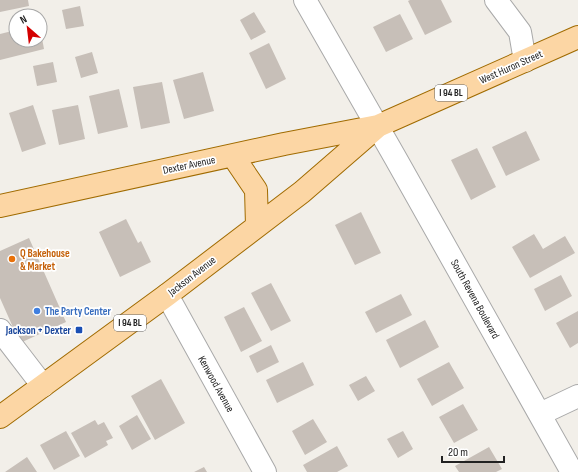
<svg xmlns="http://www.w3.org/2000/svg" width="578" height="472" font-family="'Sofia Sans Condensed',sans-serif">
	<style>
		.building { fill: #c7bfb8 }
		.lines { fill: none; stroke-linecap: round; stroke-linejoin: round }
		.minor-casing { stroke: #a9a9a9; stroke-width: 24 }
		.major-casing { stroke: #a06b00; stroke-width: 24 }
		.minor { stroke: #fff; stroke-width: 22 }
		.major { stroke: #fcd6a4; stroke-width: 22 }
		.food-dot { fill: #e8710a; stroke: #fff; stroke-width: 1.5 }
		.shop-dot { fill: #3f7fe0; stroke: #fff; stroke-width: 1.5 }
		.transit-dot { fill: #1a4fb4; stroke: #fff; stroke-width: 1.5 }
		.labels { text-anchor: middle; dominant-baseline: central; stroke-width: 3.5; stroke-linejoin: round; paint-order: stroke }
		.shield { fill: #fff; stroke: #646464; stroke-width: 1 }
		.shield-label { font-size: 10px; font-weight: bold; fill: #222 }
		.street-label { font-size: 11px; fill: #222; stroke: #fff }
		.food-label { font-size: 11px; font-weight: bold; fill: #c56008; stroke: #fff; text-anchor: start }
		.shop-label { font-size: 11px; font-weight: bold; fill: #366cbe; stroke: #fff; text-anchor: start }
		.transit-label { font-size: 11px; font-weight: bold; fill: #164399; stroke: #fff; text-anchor: end }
	</style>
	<rect width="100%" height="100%" fill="#f2efe9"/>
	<path class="building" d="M 0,0 L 28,0 L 29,6 L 0,12 Z
		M 410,0 L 441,0 L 452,22 L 425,35 L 408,1 Z
		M 80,6 L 84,26 L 66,29 L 62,10 Z
		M 254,12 L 266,32 L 251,40 L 240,20 Z
		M 400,14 L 413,39 L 386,52 L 373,27 Z
		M 16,30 L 16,40 L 40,40 L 41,33 L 44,49 L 0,60 L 0,34 Z
		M 269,43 L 286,79 L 266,89 L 249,53 Z
		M 92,52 L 98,73 L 81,78 L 75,57 Z
		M 53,62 L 57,82 L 37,86 L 33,66 Z
		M 203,72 L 214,111 L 184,119 L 173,80 Z
		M 162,82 L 170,123 L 141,129 L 133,87 Z
		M 119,89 L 128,127 L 98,134 L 89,96 Z
		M 33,105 L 46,144 L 22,152 L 9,113 Z
		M 78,105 L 85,139 L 59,145 L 52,110 Z
		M 526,131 L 540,160 L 506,176 L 492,147 Z
		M 477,148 L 496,187 L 471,200 L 451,160 Z
		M 361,212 L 381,253 L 355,265 L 335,225 Z
		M 126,219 L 138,243 L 141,241 L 151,262 L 120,277 L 99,232 Z
		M 534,234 L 543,249 L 565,236 L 575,253 L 530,278 L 512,247 Z
		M 29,238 L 66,322 L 20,343 L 0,298 L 0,251 Z
		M 561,275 L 572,296 L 545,311 L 534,289 Z
		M 271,283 L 291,321 L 271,331 L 251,293 Z
		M 401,294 L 412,315 L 376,333 L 365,312 Z
		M 244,307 L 262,341 L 241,352 L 224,317 Z
		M 578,311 L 578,343 L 570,348 L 556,323 Z
		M 425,320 L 439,347 L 400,368 L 386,340 Z
		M 271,345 L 279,362 L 257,373 L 249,356 Z
		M 303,362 L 314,385 L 277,403 L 266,380 Z
		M 449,362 L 464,388 L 432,406 L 417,379 Z
		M 366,376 L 375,391 L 358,401 L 349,385 Z
		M 161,379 L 185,423 L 155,440 L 131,396 Z
		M 463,404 L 478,430 L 454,443 L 439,417 Z
		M 137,415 L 151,439 L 132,450 L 119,426 Z
		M 313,419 L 327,442 L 305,455 L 292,431 Z
		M 95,420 L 98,425 L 104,422 L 113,438 L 106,441 L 108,445 L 85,458 L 71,433 Z
		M 66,431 L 80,456 L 54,470 L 40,445 Z
		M 403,431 L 413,449 L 398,458 L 387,439 Z
		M 337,446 L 348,466 L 337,472 L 307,472 L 303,465 Z
		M 489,447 L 502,469 L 496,472 L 459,472 L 455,466 Z
		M 27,457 L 37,472 L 5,472 Z
		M 204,467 L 207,472 L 194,472 Z"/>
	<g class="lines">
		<defs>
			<path id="minor" d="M 305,0 L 396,159 L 572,472
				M 496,0 L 520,32 L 525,61
				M 167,295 L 265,472
				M 0,330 L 43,386
				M 540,414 L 578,396"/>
			<path id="major" d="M 233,156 L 256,190 L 257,226
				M 0,206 L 284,144 L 378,126 L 578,37
				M 0,417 L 167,295 L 302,192 L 377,127"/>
		</defs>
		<use href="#minor" class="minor-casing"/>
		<use href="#major" class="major-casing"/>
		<use href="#minor" class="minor"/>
		<use href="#major" class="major"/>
	</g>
	<circle class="food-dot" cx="12" cy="259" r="4"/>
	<circle class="shop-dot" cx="37" cy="311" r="4"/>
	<rect class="transit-dot" x="75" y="326" width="8" height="8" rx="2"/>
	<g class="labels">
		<g class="shield">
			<rect x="435" y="85" width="32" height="16" rx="3"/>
			<rect x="114" y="315" width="32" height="16" rx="3"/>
		</g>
		<g class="shield-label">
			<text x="451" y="93">I 94 BL</text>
			<text x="130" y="323">I 94 BL</text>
		</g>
		<g class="street-label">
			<text transform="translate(511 67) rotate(-24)">West Huron Street</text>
			<text transform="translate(189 165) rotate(-12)">Dexter Avenue</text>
			<text transform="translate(192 276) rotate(-38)">Jackson Avenue</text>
			<text transform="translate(475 299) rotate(61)">South Revena Boulevard</text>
			<text transform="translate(216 384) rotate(61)">Kenwood Avenue</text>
		</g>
		<g class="food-label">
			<text x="20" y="253">Q Bakehouse<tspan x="20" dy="13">&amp; Market</tspan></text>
		</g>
		<g class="shop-label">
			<text x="45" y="311">The Party Center</text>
		</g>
		<g class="transit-label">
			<text x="71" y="330">Jackson + Dexter</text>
		</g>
	</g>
	<g transform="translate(28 28) rotate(332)"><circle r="19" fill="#ffffff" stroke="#a7a7a7"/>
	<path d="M0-3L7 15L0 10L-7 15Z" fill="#d40000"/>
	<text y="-6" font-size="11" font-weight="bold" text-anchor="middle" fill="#222222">N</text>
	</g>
	<path d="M442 456v6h62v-6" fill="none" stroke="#222222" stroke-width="2"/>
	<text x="448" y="456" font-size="12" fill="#222222" stroke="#ffffff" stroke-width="3" paint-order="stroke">20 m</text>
</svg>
